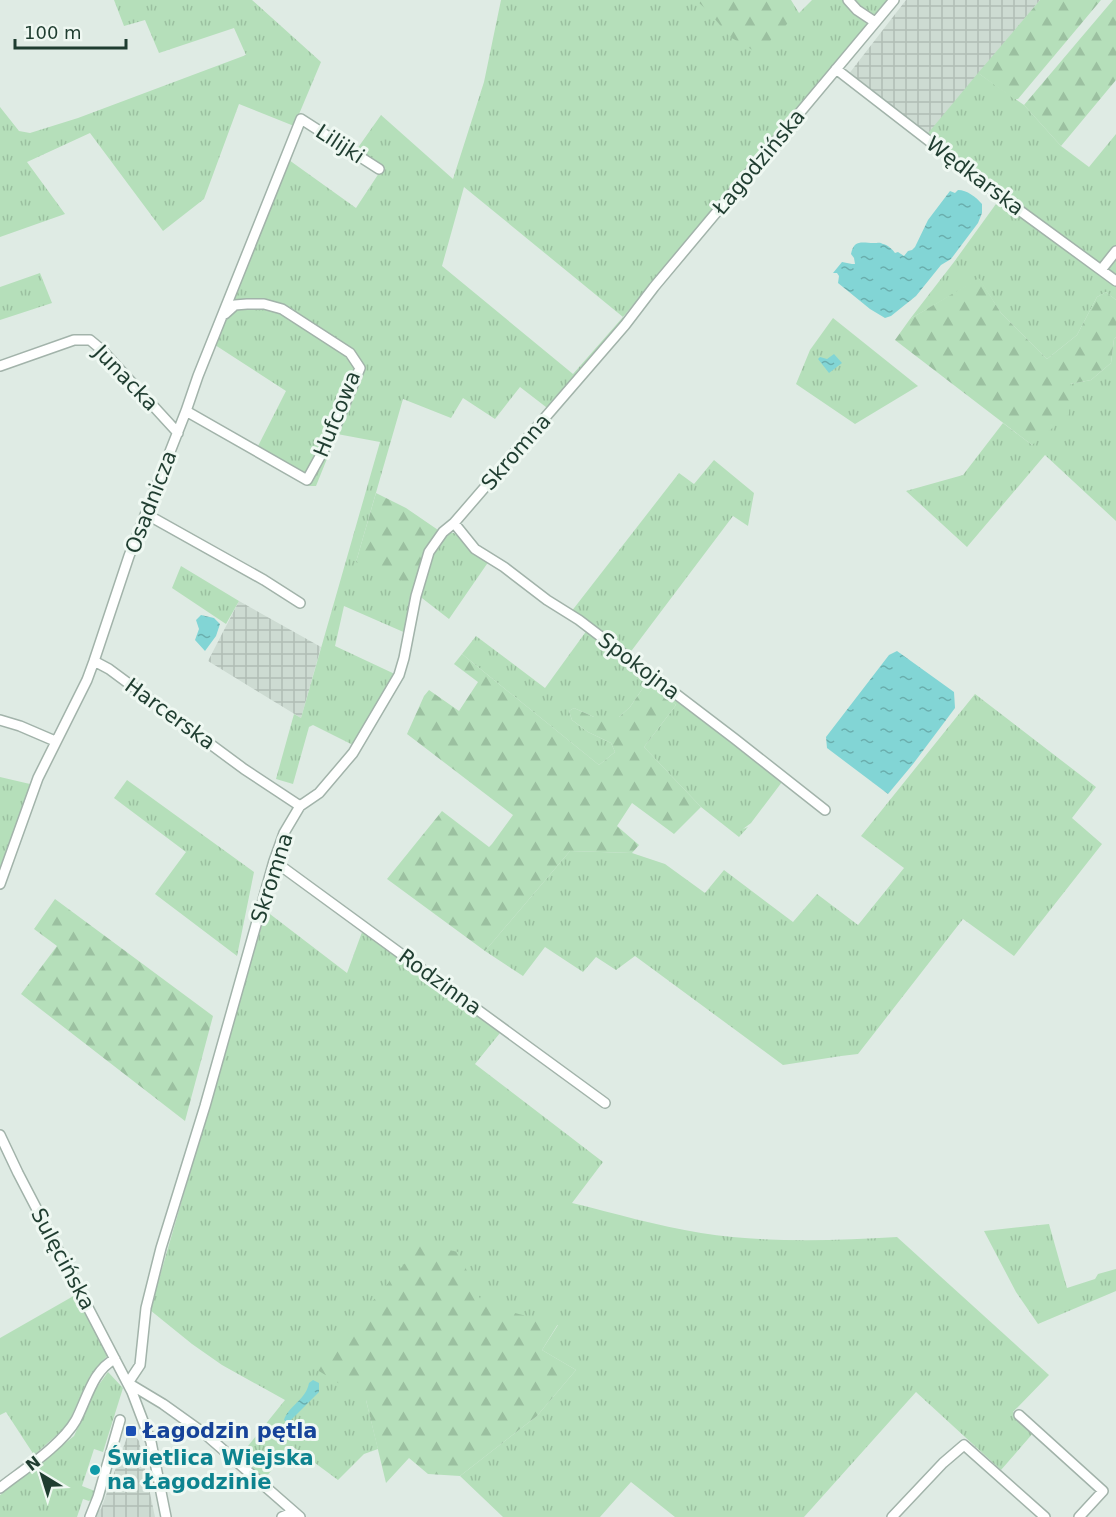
<svg xmlns="http://www.w3.org/2000/svg" width="1116" height="1517" font-family="'DejaVu Sans',sans-serif">
	<style>
		.industrial { fill: url(#industrial-grid) }
		.grass { fill: url(#grass-tufts); fill-rule: evenodd }
		.forest { fill: url(#forest-firs) }
		.water { fill: url(#water-ripples) }
		.lines { fill: none; stroke-linecap: round; stroke-linejoin: round }
		.minor-casing { stroke: #a2b3aa; stroke-width: 12 }
		.minor { stroke: #fff; stroke-width: 9 }
		.transit-dot { fill: #1a4fb4; stroke: #eff8f2; stroke-width: 2 }
		.culture-dot { fill: #0f9aa8; stroke: #eff8f2; stroke-width: 2 }
		.labels { text-anchor: middle; dominant-baseline: central; stroke-width: 6; stroke-linejoin: round; paint-order: stroke }
		.street-label { font-size: 21px; fill: #1f3d30; stroke: #eff8f2 }
		.transit-label { font-size: 21px; font-weight: bold; fill: #164399; stroke: #eff8f2; text-anchor: start }
		.culture-label { font-size: 21px; font-weight: bold; fill: #0d838f; stroke: #eff8f2; text-anchor: start }
	</style>
	<defs>
		<pattern id="industrial-grid" width="8" height="8" patternUnits="userSpaceOnUse" patternTransform="scale(1.5)"><rect width="8" height="8" fill="#cddbd2"/><path d="M0 4h8M4 0v8" fill="none" stroke="#b0bdb5"/></pattern>
		<pattern id="grass-tufts" width="24" height="20" patternUnits="userSpaceOnUse" patternTransform="scale(1.5)"><rect width="24" height="20" fill="#b5dfba"/><path d="M3 7l-1-3M5 7V3M7 7l1-3M15 17l-1-3M17 17v-4M19 17l1-3" fill="none" stroke="#9bc0a0"/></pattern>
		<pattern id="forest-firs" width="22" height="20" patternUnits="userSpaceOnUse" patternTransform="scale(1.5)"><rect width="22" height="20" fill="#b5dfba"/><path d="M5 1l3.5 6h-7zM16 11l3.5 6h-7z" fill="#9bc0a0"/></pattern>
		<pattern id="water-ripples" width="26" height="14" patternUnits="userSpaceOnUse" patternTransform="scale(1.5)"><rect width="26" height="14" fill="#82d5d5"/><path d="M2 4q2-2 4 0t4 0M15 11q2-2 4 0t4 0" fill="none" stroke="#6aaead"/></pattern>
	</defs>
	<rect width="100%" height="100%" fill="#dfebe4"/>
	<path class="industrial" d="M 906,0 L 1040,0 L 927,136 L 848,75 Z
		M 239,601 L 321,647 L 301,718 L 208,661 Z
		M 135,1436 L 139,1441 L 155,1517 L 96,1517 L 98,1511 L 101,1509 L 127,1437 Z"/>
	<path class="grass" d="M 114,0 L 252,0 L 321,62 L 294,126 L 239,104 L 204,199 L 163,231 L 90,133 L 27,162 L 65,214 L 0,237 L 0,107 L 19,131 L 30,133 L 78,118 L 246,55 L 234,28 L 159,53 L 145,20 L 124,26 Z
		M 501,0 L 791,0 L 799,13 L 812,0 L 888,0 L 623,317 L 631,324 L 555,414 L 520,387 L 495,419 L 463,398 L 451,418 L 403,399 L 356,562 L 441,532 L 454,533 L 489,561 L 449,619 L 418,595 L 408,634 L 344,606 L 335,646 L 399,676 L 357,747 L 313,725 L 309,727 L 293,784 L 276,779 L 294,714 L 301,718 L 380,442 L 337,434 L 316,486 L 309,486 L 255,452 L 286,391 L 212,343 L 289,160 L 356,208 L 383,167 L 357,149 L 381,115 L 453,179 L 484,82 ZM 464,187 L 623,317 L 573,374 L 442,266 Z
		M 978,73 L 1024,105 L 1061,146 L 1089,167 L 1116,134 L 1116,300 L 1106,292 L 1097,297 L 1077,335 L 1047,359 L 1001,313 L 979,279 L 910,319 L 954,262 L 1001,197 L 924,138 Z
		M 40,273 L 52,303 L 0,320 L 0,287 Z
		M 833,318 L 918,386 L 855,424 L 796,384 L 810,350 Z
		M 1116,337 L 1116,521 L 1045,455 L 967,547 L 906,491 L 963,475 L 1003,423 L 1032,445 L 1070,384 L 1091,380 L 1111,363 L 1114,339 Z
		M 714,460 L 754,493 L 748,526 L 733,516 L 626,658 L 785,778 L 751,823 L 743,829 L 748,827 L 739,837 L 701,807 L 644,747 L 676,705 L 647,682 L 630,707 L 619,717 L 594,717 L 574,708 L 569,711 L 572,720 L 588,732 L 611,743 L 615,752 L 599,765 L 462,654 L 476,636 L 545,688 L 590,626 L 571,612 L 679,473 L 694,484 Z
		M 181,566 L 239,601 L 226,624 L 172,588 Z
		M 975,694 L 1096,787 L 1072,818 L 1102,844 L 1014,956 L 963,919 L 858,1054 L 841,1056 L 783,1065 L 635,956 L 616,970 L 596,957 L 583,972 L 545,947 L 523,976 L 485,951 L 570,851 L 632,853 L 665,864 L 705,893 L 724,870 L 793,922 L 817,894 L 858,925 L 904,868 L 861,836 Z
		M 0,777 L 30,784 L 17,828 L 1,871 L 0,870 Z
		M 127,780 L 254,872 L 237,956 L 155,894 L 186,852 L 114,798 Z
		M 266,911 L 347,973 L 365,924 L 500,1033 L 475,1064 L 603,1162 L 572,1203 C 614,1213 657,1226 701,1233 C 765,1243 832,1241 897,1237 L 1049,1375 L 1013,1412 L 1034,1432 L 1001,1470 L 916,1392 L 804,1517 L 675,1517 L 631,1482 L 600,1517 L 503,1517 L 460,1476 L 537,1416 L 576,1370 L 542,1350 L 558,1325 L 366,1400 L 378,1449 L 364,1454 L 338,1480 L 292,1446 L 261,1483 L 236,1461 L 285,1400 L 222,1365 L 192,1344 L 150,1310 Z
		M 1049,1224 L 1067,1288 L 1095,1279 L 1098,1274 L 1116,1269 L 1116,1291 L 1038,1324 L 1016,1292 L 984,1231 Z
		M 77,1294 L 108,1355 L 90,1376 L 67,1426 L 34,1455 L 6,1412 L 0,1415 L 0,1338 Z
		M 108,1372 L 123,1388 L 103,1452 L 94,1449 L 82,1486 L 95,1491 L 92,1499 L 89,1501 L 83,1499 L 77,1517 L 0,1517 L 0,1495 L 74,1436 L 95,1390 Z"/>
	<path class="forest" d="M 696,0 L 777,0 L 790,21 L 758,53 L 730,37 L 709,12 Z
		M 1040,0 L 1101,0 L 1018,99 L 1014,99 L 978,73 Z
		M 1113,0 L 1116,0 L 1116,80 L 1061,146 L 1024,105 Z
		M 979,278 L 1001,313 L 1047,359 L 1077,335 L 1097,297 L 1106,292 L 1116,300 L 1116,337 L 1114,339 L 1111,363 L 1091,380 L 1070,384 L 1069,414 L 1032,445 L 895,340 L 910,319 Z
		M 376,493 L 406,508 L 441,532 L 417,587 L 356,562 Z
		M 462,654 L 599,765 L 615,752 L 611,743 L 588,732 L 572,720 L 569,711 L 574,708 L 594,717 L 619,717 L 630,707 L 647,682 L 676,705 L 644,747 L 701,807 L 674,834 L 632,803 L 617,826 L 639,845 L 632,853 L 570,851 L 485,951 L 387,879 L 442,811 L 489,847 L 492,844 L 513,815 L 407,734 L 424,696 L 429,690 L 459,711 L 478,682 L 454,664 Z
		M 55,899 L 213,1016 L 185,1121 L 21,994 L 57,946 L 34,929 Z
		M 421,1244 L 458,1252 L 483,1305 L 558,1324 L 542,1350 L 576,1370 L 537,1416 L 460,1476 L 428,1474 L 409,1458 L 386,1483 L 366,1400 L 314,1368 L 391,1280 Z"/>
	<path class="water" d="M 958,190 C 967,190 976,197 982,204 L 982,213 L 978,223 L 951,259 L 941,265 L 916,296 L 891,316 L 885,318 L 870,309 L 838,283 L 839,276 L 837,273 L 833,273 L 842,262 L 852,264 L 855,264 L 854,258 L 851,254 C 854,239 862,243 874,243 C 878,243 880,242 883,244 C 888,245 892,249 895,253 L 898,252 L 904,256 L 908,251 L 912,250 L 915,247 L 928,220 L 950,191 L 955,193 Z
		M 834,354 L 842,363 L 829,373 L 818,359 L 820,357 L 827,359 Z
		M 201,615 L 214,618 L 220,624 L 216,636 L 205,651 L 195,640 L 199,629 L 196,620 Z
		M 897,651 L 954,692 L 955,708 L 913,764 L 888,794 L 827,748 L 826,737 L 889,655 Z
		M 313,1380 L 319,1383 L 319,1392 L 288,1423 L 284,1420 C 289,1405 306,1400 309,1383 Z"/>
	<g class="lines">
		<defs>
			<path id="minor" d="M 848,0 L 857,10 L 875,22
				M 836,69 L 1004,199 L 1116,281
				M 1101,270 L 1116,251
				M 0,366 L 74,340 L 90,340 L 102,350 L 178,433
				M 186,411 L 307,480 L 333,433 L 360,368 L 350,353 L 282,309 L 264,304 L 247,304 L 235,305 L 225,314
				M 146,514 L 264,580 L 300,603
				M 454,523 L 475,549 L 504,567 L 547,600 L 579,620 L 735,739 L 825,810
				M 94,661 L 109,669 L 244,769 L 300,806
				M 0,720 L 20,726 L 55,741
				M 274,861 L 605,1103
				M 0,884 L 38,778 L 87,680 L 94,661 L 129,556 L 186,411 L 198,376 L 301,119 L 379,169
				M 0,1135 L 18,1173 L 132,1392 L 151,1442 L 166,1517
				M 128,1383 L 140,1365 L 146,1308 L 161,1248 L 205,1106 L 274,861 L 284,833 L 300,806 L 319,793 L 353,753 L 399,675 L 404,658 L 416,596 L 429,552 L 443,532 L 454,523 L 625,325 L 654,287 L 894,0
				M 128,1383 L 163,1404 L 205,1434 L 300,1517
				M 1019,1415 L 1103,1491 L 1079,1517
				M 0,1488 C 23,1470 62,1445 76,1420 C 87,1399 93,1370 115,1359
				M 90,1517 L 98,1497 L 120,1420
				M 282,1517 L 294,1512
				M 892,1517 L 943,1463 L 964,1445 L 1045,1517"/>
		</defs>
		<use href="#minor" class="minor-casing"/>
		<use href="#minor" class="minor"/>
	</g>
	<rect class="transit-dot" x="125" y="1425" width="12" height="12" rx="3"/>
	<circle class="culture-dot" cx="95" cy="1470" r="6"/>
	<g class="labels">
		<g class="street-label">
			<text transform="translate(340 144) rotate(33)">Lilijki</text>
			<text transform="translate(759 162) rotate(-50)">Łagodzińska</text>
			<text transform="translate(975 176) rotate(37)">Wędkarska</text>
			<text transform="translate(126 378) rotate(46)">Junacka</text>
			<text transform="translate(337 414) rotate(-68)">Hufcowa</text>
			<text transform="translate(516 452) rotate(-49)">Skromna</text>
			<text transform="translate(151 502) rotate(-69)">Osadnicza</text>
			<text transform="translate(639 666) rotate(37)">Spokojna</text>
			<text transform="translate(170 714) rotate(36)">Harcerska</text>
			<text transform="translate(272 878) rotate(-72)">Skromna</text>
			<text transform="translate(440 982) rotate(36)">Rodzinna</text>
			<text transform="translate(63 1259) rotate(62)">Sulęcińska</text>
		</g>
		<g class="transit-label">
			<text x="143" y="1431">Łagodzin pętla</text>
		</g>
		<g class="culture-label">
			<text x="107" y="1458">Świetlica Wiejska<tspan x="107" dy="24">na Łagodzinie</tspan></text>
		</g>
	</g>
	<g transform="translate(42 1475) rotate(322)" stroke="#eff8f2" stroke-width="4.5" paint-order="stroke">
	<path d="M0-4.5L10 22L0 15L-10 22Z" fill="#1f3d30"/>
	<text y="-9" font-size="16" font-weight="bold" text-anchor="middle" fill="#1f3d30">N</text>
	</g>
	<path d="M15 39v9h111v-9" fill="none" stroke="#1f3d30" stroke-width="3"/>
	<text x="24" y="39" font-size="18" fill="#1f3d30" stroke="#eff8f2" stroke-width="4.5" paint-order="stroke">100 m</text>
</svg>
